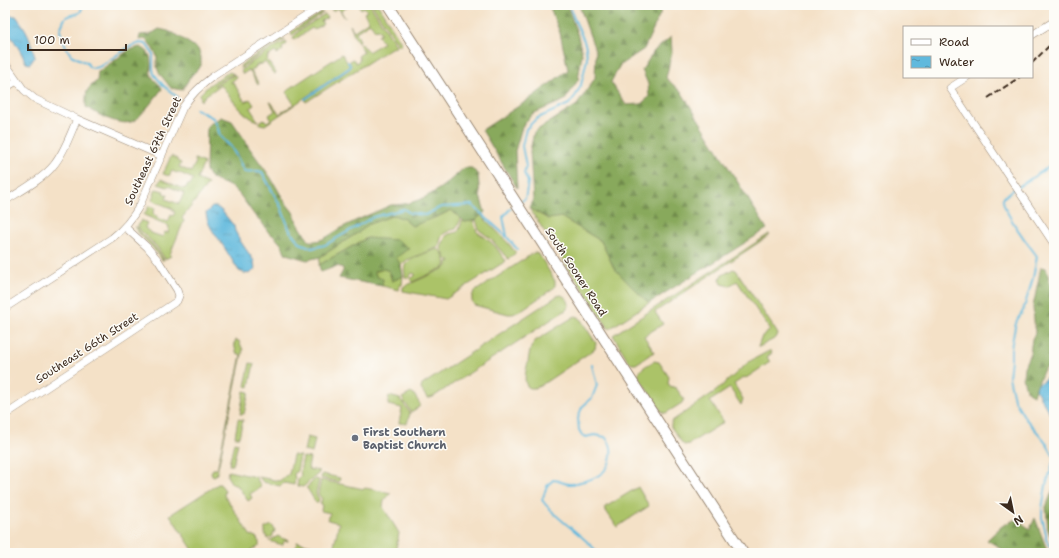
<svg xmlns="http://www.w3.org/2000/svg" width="1059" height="558" font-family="'Shantell Sans',sans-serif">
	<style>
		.grass { fill: #abc368; stroke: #737643 }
		.forest { fill: url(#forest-firs); stroke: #626a3d }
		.water { fill: url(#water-ripples); stroke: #4e727e }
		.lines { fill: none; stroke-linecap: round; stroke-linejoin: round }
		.stream { stroke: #60b9dd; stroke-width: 2 }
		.minor-casing { stroke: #988672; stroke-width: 8 }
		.secondary-casing { stroke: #988672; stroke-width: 12 }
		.minor { stroke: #fff; stroke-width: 7 }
		.secondary { stroke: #fff; stroke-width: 10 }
		.rail { stroke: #3b2a1e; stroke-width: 2; stroke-dasharray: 6 3; stroke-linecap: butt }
		.worship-dot { fill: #6b7280; stroke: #fdfcf7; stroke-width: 1.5 }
		.labels { text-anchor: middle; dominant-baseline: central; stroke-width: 3; stroke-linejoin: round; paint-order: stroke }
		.street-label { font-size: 11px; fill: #3b2a1e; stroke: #fdfcf7 }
		.worship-label { font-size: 11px; font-weight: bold; fill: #5b616d; stroke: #fdfcf7; text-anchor: start }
	</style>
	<defs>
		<pattern id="forest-firs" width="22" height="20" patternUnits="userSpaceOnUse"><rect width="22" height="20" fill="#88a95c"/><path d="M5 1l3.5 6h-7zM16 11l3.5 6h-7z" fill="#708a4b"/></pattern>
		<pattern id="water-ripples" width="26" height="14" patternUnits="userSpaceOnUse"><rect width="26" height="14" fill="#60b9dd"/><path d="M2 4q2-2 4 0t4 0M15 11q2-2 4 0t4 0" fill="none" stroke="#5097b3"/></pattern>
	</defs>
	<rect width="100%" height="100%" fill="#fdfcf7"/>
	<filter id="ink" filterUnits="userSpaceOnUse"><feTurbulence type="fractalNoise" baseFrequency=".025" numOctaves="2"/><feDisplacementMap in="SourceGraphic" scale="8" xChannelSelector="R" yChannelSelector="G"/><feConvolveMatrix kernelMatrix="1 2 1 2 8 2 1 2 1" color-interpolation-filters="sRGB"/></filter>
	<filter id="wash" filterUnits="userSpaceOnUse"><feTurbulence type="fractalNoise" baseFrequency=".012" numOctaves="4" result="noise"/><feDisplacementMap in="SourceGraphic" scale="16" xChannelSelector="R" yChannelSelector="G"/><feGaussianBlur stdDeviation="0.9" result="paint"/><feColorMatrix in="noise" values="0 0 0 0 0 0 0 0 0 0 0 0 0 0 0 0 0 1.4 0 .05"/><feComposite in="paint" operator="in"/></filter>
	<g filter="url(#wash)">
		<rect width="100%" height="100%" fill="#f4e1c7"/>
		<path class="grass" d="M 339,5 L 351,5 L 341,11 L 345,18 L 338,8 L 333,11 L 331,10 Z
			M 359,5 L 370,5 L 397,47 L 391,48 L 306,102 L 305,100 L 350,69 L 351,65 L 349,62 L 353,59 L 356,63 L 360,60 L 358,56 L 364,52 L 359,44 L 361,43 L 368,52 L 383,43 L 378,35 L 381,33 L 378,29 L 375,30 L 370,23 L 356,32 L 360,41 L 358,42 L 354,36 L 352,29 L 350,25 L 354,31 L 369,21 L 364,13 L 367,11 L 364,7 L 361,9 Z
			M 372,5 L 378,5 L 401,42 L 401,44 L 399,46 Z
			M 322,12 L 323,13 L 298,30 L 293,35 L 291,35 L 292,31 Z
			M 325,14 L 327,18 L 321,21 L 323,24 L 314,30 L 312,28 L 294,40 L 293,38 L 299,31 Z
			M 280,39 L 285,40 L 277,43 L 246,64 L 240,69 L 241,65 Z
			M 286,42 L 287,44 L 282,48 L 283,50 L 277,54 L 275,52 L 267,57 L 268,59 L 267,60 L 276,73 L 274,74 L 265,62 L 260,65 L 259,64 L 255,67 L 255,68 L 251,71 L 259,84 L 258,85 L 249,70 L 243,74 L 241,71 L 247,65 L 278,45 Z
			M 342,54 L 349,65 L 348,68 L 265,125 L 260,124 L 259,122 L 264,119 L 267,122 L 271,119 L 269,115 L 275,111 L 270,102 L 271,102 L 279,114 L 294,104 L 286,92 L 289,90 L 289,89 Z
			M 229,72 L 234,74 L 226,77 L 214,85 L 215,86 L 227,78 L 235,75 L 236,78 L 231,82 L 231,83 L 233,82 L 245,102 L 250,99 L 254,105 L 250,108 L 258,121 L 257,121 C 240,114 232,98 221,85 L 206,95 L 201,101 L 200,94 L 209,85 Z
			M 171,156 L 177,159 L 177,161 L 181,163 L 179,167 L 191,172 L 196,162 L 195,161 L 195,159 L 204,163 L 197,179 L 208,184 L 182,218 L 184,221 L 170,254 L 171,256 L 165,259 L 157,247 L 140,230 L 138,226 L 141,220 L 147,223 L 145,227 L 146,229 L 151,233 L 163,237 L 165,232 L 168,233 L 169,226 L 144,215 L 149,206 L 155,208 L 153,213 L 154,215 L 157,216 L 157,218 L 168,222 L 171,215 L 173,216 L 175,212 L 173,211 L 173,209 L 152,200 L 156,189 L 164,191 L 163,193 L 168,195 L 166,199 L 179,204 L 184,193 L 168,186 L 167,187 L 158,184 L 161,179 L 183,189 L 184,188 L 186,188 L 187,185 L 190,185 L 193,179 L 178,172 L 177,173 L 172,171 L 169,176 L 163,174 Z
			M 529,208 L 548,219 L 561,217 L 601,241 L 614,268 L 649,303 L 609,329 Z
			M 451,210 L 461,219 L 456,229 C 453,230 450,230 447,232 C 441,234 440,241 439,247 L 407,260 L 401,265 L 396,258 L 408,248 L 367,238 L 319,265 L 320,257 L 362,230 L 369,224 L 394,215 L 404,219 L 412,226 L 439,216 Z
			M 481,215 C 493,228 506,239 516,253 L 508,259 L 490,238 L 479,230 L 476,220 Z
			M 473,220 L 477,232 L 485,237 L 495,246 L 506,261 L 446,299 L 403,291 L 403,287 L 445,268 L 447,266 L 447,262 L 451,262 L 450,260 L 447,261 L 441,248 L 446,236 L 449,234 L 457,232 L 459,230 L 462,221 L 465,222 Z
			M 135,227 L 137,227 L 139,231 L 154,246 L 164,260 L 162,260 L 153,248 L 137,231 Z
			M 769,234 L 770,235 L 655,312 L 663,324 L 644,336 L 654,352 L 636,364 L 632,364 L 629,362 L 613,335 Z
			M 438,249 C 443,251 447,261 445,267 L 412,282 L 410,279 L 415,276 L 415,274 L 412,273 L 409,278 L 405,277 C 405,273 403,267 406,264 C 410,258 431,251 438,249 Z
			M 535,252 L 540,256 L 555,281 L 555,287 L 520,311 L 513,314 L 508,314 L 474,305 C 471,300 471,298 474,292 L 529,256 Z
			M 384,269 L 389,271 L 392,281 L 403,276 L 402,285 L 400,285 L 399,290 L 382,286 L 382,279 L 377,277 L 374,272 Z
			M 733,269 L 736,270 L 778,334 L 776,338 L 759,347 L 758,347 L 762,336 L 770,330 L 737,281 L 729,286 L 722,284 L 720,279 L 721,276 Z
			M 561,295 C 566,297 569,300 569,306 L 566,310 L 433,397 L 430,398 L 427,398 L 421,389 L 422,385 L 557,296 Z
			M 575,316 L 579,317 L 596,343 L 595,349 L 583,357 L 540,386 C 520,395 525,373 528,362 C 529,354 530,347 535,341 Z
			M 236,340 L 239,341 L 243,350 L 217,473 L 216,475 L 214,476 L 212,475 L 211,472 L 213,469 L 217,469 L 241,355 L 237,353 C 235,351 235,346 234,343 Z
			M 769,351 L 771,351 L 772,353 L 767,357 L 770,362 L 746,378 L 745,377 L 734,384 L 743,399 L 741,405 L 730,388 L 710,401 L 724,422 L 689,444 L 684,445 L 682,443 L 671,427 L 671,424 L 672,421 L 716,391 L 750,361 Z
			M 654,361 L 659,362 L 669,377 L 668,383 L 670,386 L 676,388 L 684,399 L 682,403 L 666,413 L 663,413 L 661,411 L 638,376 C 639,368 648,365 654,361 Z
			M 250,363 L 254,364 L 249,387 L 245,386 Z
			M 244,391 L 249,392 L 244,414 L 240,414 Z
			M 411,393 L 413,393 L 420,404 L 419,407 L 411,412 L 402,398 Z
			M 389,396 L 400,399 L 410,413 L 407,424 L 399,423 L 402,408 L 388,405 Z
			M 238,419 L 243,420 L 239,437 L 235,437 Z
			M 307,437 L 315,439 L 312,453 L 304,451 Z
			M 234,442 L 238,443 L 233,465 L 229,465 Z
			M 293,455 L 300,456 L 297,471 L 294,474 L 295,479 L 294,485 L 284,483 L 280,486 L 263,482 L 259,477 L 279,481 L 289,474 Z
			M 303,457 L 310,458 L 308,469 L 319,471 L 319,473 L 303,487 L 297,486 L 298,480 L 301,475 L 300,472 Z
			M 228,471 L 256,477 L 261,487 L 250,494 L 252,498 L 248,501 L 238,486 L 232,484 L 227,476 Z
			M 322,474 L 340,478 L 339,482 L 321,478 Z
			M 315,479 L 319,480 L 316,494 L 319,499 L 318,503 L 316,503 L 307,488 L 306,488 Z
			M 321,480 L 364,489 L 365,488 L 391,493 L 384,501 L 383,507 L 399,533 L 395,553 L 324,553 L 296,547 L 297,542 L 333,550 L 339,523 L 328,520 L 330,513 L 321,511 L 322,504 L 320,504 L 322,499 L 318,494 Z
			M 218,484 L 220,484 L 225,490 L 224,495 L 250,535 L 256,537 L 259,542 L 259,546 L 247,553 L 195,553 L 170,515 Z
			M 638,487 L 649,506 L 617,527 L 604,508 Z
			M 272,525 L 275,530 L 275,532 L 273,533 L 273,536 L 268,539 L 265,534 L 265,528 Z
			M 278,536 L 281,538 L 288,540 L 288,541 L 284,541 L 283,545 L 269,541 Z"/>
		<path class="forest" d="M 549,5 L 567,5 L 578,36 L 582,54 L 578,80 L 565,100 L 532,114 L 522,127 L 515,151 L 517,188 L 482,130 L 528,100 L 568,70 L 560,33 Z
			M 579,5 L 664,5 L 644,49 L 620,65 L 611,82 L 626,105 L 641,104 L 649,97 L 648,84 L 642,70 L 654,51 L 671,37 L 672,52 L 666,78 L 682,93 L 767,229 L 649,303 L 631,286 L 614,268 L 601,241 L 561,217 L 549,219 L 529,208 L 533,199 L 530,151 L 534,132 L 577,105 L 595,78 L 596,53 Z
			M 159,29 L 168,31 L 177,35 L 198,49 L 201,57 L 201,66 L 191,76 L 182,90 L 171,88 L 159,73 L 157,67 L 157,56 L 150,44 L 145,39 L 139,40 L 140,35 L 151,34 Z
			M 140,47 C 150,51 151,57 151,67 C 151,69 150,72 151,74 C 153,81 160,83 162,89 C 155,98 144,113 135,120 C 123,129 97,114 86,107 C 86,92 85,90 97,81 L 98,72 L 129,50 Z
			M 221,117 L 232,121 L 245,140 L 248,146 L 271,178 L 285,202 L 293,212 L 297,222 L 309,241 C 323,243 333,232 345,226 C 360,218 376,212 391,205 C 422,205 442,188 464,168 L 472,168 L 478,175 L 480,196 L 485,212 L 476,220 L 465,222 L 451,210 L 439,216 L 412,226 L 404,219 L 394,215 L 369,224 L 362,230 L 320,257 L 307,260 L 286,254 L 281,244 L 274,236 L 269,233 L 261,221 L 255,216 L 240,195 L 233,188 L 225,184 L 216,181 L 209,176 L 206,170 L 207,126 Z
			M 367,238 L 397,240 L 409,248 L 396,258 L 401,265 L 403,276 L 392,281 L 389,271 L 384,269 L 374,271 L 377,277 L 383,279 L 382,286 L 339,278 L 343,271 L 343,268 L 337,266 L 321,272 L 319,265 Z
			M 1041,267 L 1046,268 L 1054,297 L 1054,362 L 1044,369 L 1033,395 L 1028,392 L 1025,386 L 1023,377 L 1024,367 L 1030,353 L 1032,339 L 1035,333 L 1033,307 Z
			M 1054,487 L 1054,544 L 1048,529 L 1046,507 Z
			M 1035,518 L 1048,553 L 1003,553 L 999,547 L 987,540 L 1002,526 L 1016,519 L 1030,529 Z"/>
		<path class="water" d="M 7,15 L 16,16 C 28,31 30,38 35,57 L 30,64 L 26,63 C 20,50 15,40 5,30 L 5,16 Z
			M 212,207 L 217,207 L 222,211 L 234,226 L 235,231 L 241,242 L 254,261 L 255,269 L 250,274 L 244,273 L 239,271 C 233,262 228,253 222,244 C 215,234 207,225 206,213 Z
			M 1054,372 L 1054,421 L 1036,390 L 1037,385 Z"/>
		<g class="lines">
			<path class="stream" d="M 79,5 L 82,8 L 81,11 L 79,13 L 68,16 L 65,18 L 61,27 L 60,31 L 66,47 L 71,55 L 87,63 L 89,67 L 93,68 L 99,67 L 129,47 L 140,43 L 146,44 L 153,54 L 153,69 L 154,74 L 163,85 L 177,97
				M 1053,5 L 1054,6
				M 305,99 L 349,68 L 350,65 L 348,62
				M 196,109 L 213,118 L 217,125 L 220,136 L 231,147 L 237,157 L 244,171 C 251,173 255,169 262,172 L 281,207 L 290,231 L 300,243 L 312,248 L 325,245 L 373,217 L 404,209 L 410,213 L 425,215 L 441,207 L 472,205 L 507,237 L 517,249
				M 1018,187 L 1044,170 L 1051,164 L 1054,158
				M 1014,189 L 1003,198 C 1001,209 1029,246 1037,256 L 1033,278 L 1023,311 L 1017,320 L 1015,327 L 1011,348 L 1011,359 L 1009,377 L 1014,399 L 1025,418 L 1045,441 L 1054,457
				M 520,202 L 525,199 L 528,182 L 524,173 L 526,166 L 522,146 L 526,129 L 536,119 L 569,104 L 576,95 L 581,85 L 587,59 L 586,47 L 584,41 L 573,16 L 570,5
				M 507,236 L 503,217 L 510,209 L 515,206
				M 592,365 L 597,385 L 592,398 L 582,407 L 578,418 L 579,430 L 582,435 L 586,437 L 594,435 L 605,437 C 611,443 612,448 611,456 C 609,473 595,479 580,482 C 578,483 574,484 571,484 C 565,485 560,480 553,480 L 547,486 L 542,500 C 557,521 582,533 598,553
				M 1054,458 L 1051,470 L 1046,485 L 1042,509 L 1042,518 L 1046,534 L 1046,539 L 1054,553"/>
		</g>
	</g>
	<g filter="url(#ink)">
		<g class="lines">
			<defs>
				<path id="minor" d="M 1032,35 L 1053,22
					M 5,63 L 24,90 L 35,99 L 77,119 L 162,156
					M 967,77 L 950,88 L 1054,244
					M 5,88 L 17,81
					M 5,201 C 19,192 43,179 53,166 C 64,153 70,135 77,119
					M 5,308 L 112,238 C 124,229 132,219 140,205 L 183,107 C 191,95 200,86 212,77 L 323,5
					M 5,415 L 177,301 L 179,296 L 177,290 L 158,260 L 147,247 L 125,227"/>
				<path id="secondary" d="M 388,5 L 743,553"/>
			</defs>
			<use href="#minor" class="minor-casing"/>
			<use href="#secondary" class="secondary-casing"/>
			<use href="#minor" class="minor"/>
			<use href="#secondary" class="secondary"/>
			<path class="rail" d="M 1032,63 L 1054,41
				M 988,98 L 1020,77"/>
		</g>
	</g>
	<circle class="worship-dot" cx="355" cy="438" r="4"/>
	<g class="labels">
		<g class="street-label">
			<text transform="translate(153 151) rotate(-65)">Southeast 67th Street</text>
			<text transform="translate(576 272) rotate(57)">South Sooner Road</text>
			<text transform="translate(87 348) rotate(-33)">Southeast 66th Street</text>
		</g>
		<g class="worship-label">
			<text x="363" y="432">First Southern<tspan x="363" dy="13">Baptist Church</tspan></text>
		</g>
	</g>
	<rect width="1059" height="558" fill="none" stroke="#fdfcf7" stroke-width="20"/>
	<rect x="903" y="26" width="130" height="52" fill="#fdfcf7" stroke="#afa8a0"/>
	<rect x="911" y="39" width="20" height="6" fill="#ffffff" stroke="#afa8a0"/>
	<text x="939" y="46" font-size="12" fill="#3b2a1e">Road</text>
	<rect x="911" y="56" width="20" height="12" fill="url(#water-ripples)" stroke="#afa8a0"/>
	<text x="939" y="66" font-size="12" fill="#3b2a1e">Water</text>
	<g transform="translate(1013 512) rotate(147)" stroke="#fdfcf7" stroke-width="3" paint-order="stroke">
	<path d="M0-3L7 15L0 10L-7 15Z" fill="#3b2a1e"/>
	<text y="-6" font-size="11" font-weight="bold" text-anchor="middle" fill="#3b2a1e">N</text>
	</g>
	<path d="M28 44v6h98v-6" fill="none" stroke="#3b2a1e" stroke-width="2"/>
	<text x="34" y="44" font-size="12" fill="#3b2a1e" stroke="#fdfcf7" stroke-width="3" paint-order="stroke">100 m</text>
</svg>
